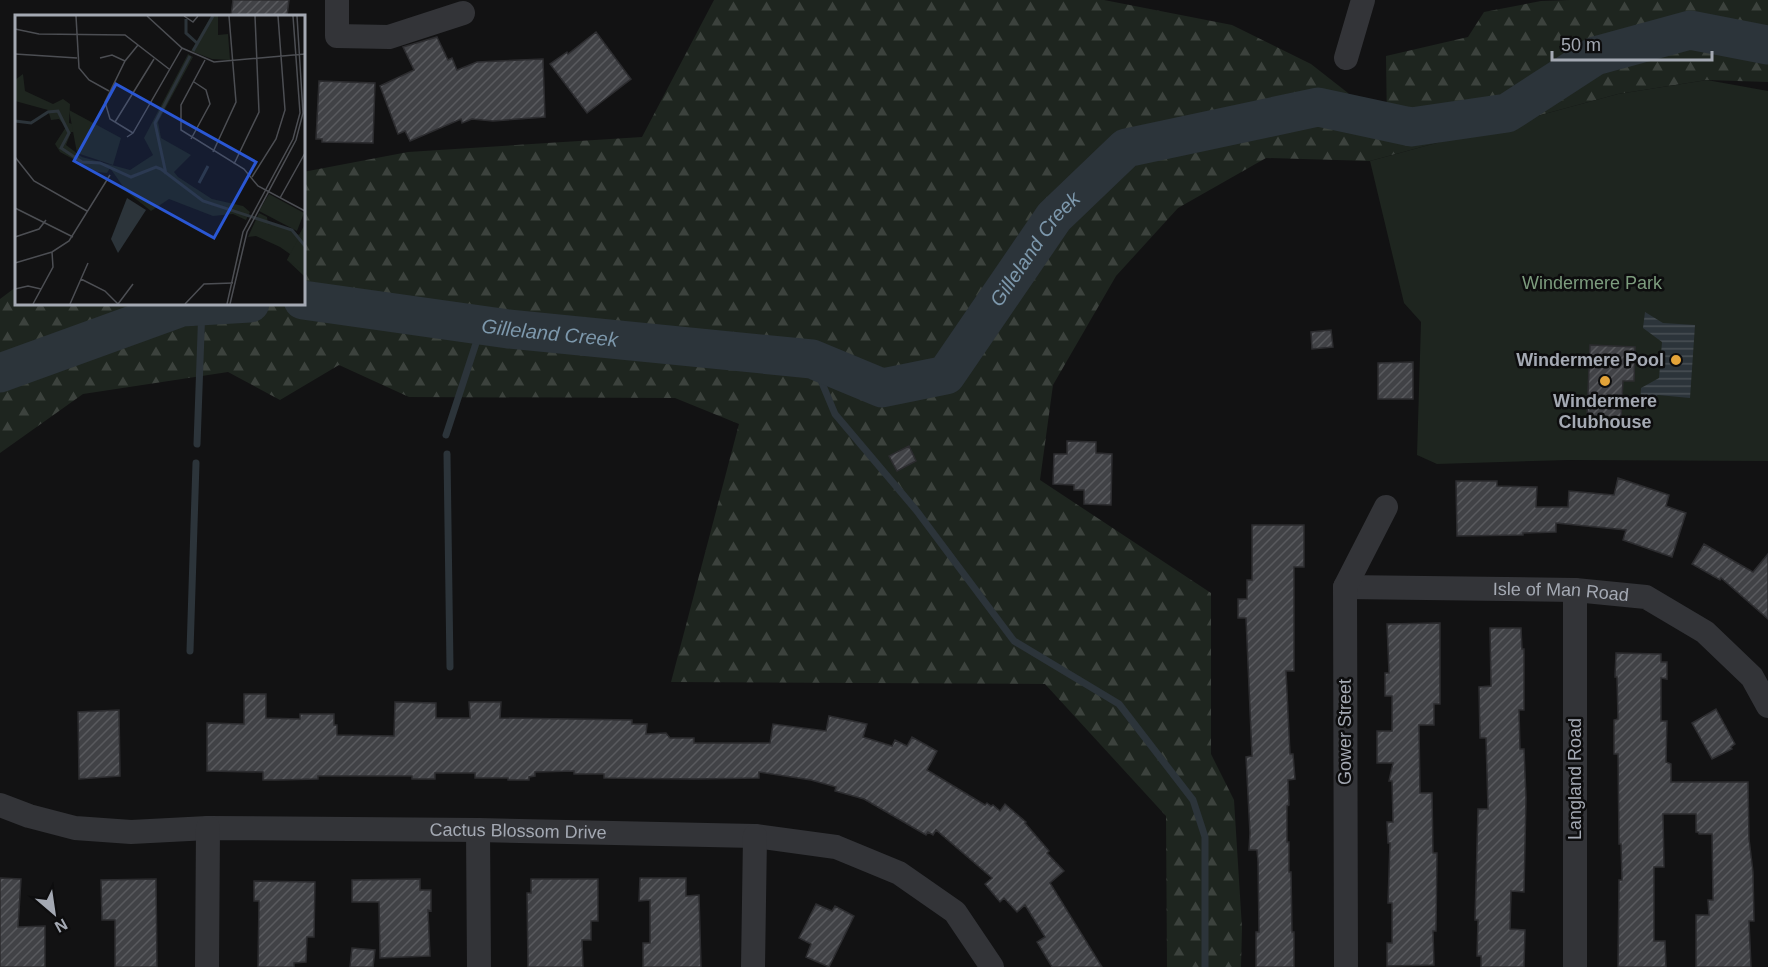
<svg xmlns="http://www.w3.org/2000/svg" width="1768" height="967" font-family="Arial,sans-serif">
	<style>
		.forest { fill: url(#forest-firs) }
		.park { fill: #1e251f }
		.water { fill: url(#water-rules) }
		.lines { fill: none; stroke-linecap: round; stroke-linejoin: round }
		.stream { stroke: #2c343a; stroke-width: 7 }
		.river { stroke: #2c343a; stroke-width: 39 }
		.building { fill: url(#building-hatch); stroke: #2c2c2f; stroke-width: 1.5 }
		.minor { stroke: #333438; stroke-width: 24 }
		.poi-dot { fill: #e3a339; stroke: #0d0d0e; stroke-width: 2 }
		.labels { text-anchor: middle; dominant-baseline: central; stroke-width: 5; stroke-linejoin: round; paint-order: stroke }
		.park-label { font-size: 18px; fill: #7c9c7d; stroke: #0d0d0e }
		.poi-label { font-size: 18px; font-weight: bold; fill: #a4a9b3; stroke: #0d0d0e; text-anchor: end }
		.street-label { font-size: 18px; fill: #a4a9b3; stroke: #0d0d0e }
		.water-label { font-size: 20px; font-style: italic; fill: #7d98ac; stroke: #0d0d0e }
		.inset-river { fill: none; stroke: #2c343a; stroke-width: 3 }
		.inset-road { fill: none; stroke: #4c4e53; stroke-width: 1.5 }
		.view { fill: #2a57d4; fill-opacity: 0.15; stroke: #2a57d4; stroke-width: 3 }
		.inset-edge { fill: none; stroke: #a4a9b3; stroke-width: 3 }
	</style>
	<defs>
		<pattern id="forest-firs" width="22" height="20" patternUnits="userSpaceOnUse" patternTransform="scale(1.5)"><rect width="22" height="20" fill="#1e251f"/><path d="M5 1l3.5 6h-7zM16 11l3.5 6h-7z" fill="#3c423d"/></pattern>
		<pattern id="water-rules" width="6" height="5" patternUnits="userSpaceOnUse" patternTransform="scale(1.5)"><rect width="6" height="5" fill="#2c343a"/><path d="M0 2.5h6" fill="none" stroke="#484f54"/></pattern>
		<pattern id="building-hatch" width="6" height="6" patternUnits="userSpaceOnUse" patternTransform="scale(1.5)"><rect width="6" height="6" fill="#414246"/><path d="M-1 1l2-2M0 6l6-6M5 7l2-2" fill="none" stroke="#595a5e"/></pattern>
	</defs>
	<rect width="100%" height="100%" fill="#121213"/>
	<path class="forest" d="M 714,0 L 1104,0 L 1232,25 L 1311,64 L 1348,93 L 1363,125 L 1387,127 L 1386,56 L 1468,37 L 1484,12 L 1541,1 L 1570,0 L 1768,0 L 1768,82 L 1707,80 L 1618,94 L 1370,161 L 1266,158 L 1178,208 L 1116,276 L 1053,385 L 1040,480 L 1211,593 L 1211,754 L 1234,800 L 1242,928 L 1241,967 L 1167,967 L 1166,816 L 1045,684 L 671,682 L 739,424 L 675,398 L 409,397 L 339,365 L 280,400 L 228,372 L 83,394 L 0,453 L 0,299 L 16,287 L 16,303 L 303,303 L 303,172 L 408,152 L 642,137 Z"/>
	<path class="park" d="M 1707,80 L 1768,91 L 1768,461 L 1569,460 L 1437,464 L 1417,455 L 1421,322 L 1404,303 L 1370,161 L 1618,94 Z"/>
	<path class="water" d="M 1645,312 L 1663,323 L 1695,325 L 1690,398 L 1658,395 L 1640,405 L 1641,388 L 1659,378 L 1662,342 L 1643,328 Z"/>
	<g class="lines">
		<path class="stream" d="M 812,359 L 835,414 L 916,510 L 1014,641 L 1119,704 L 1193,800 L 1205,837 L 1205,967
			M 446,435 L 482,325
			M 197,444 L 202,306
			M 447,454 L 450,667
			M 190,651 L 196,463"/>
		<g class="river">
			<path id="s1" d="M 303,300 L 508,329 L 812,359 L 882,388 L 946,375 L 1054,217 L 1126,148 L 1318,107 L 1411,127 L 1507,113 L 1595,56 L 1690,30 L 1768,45"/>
			<path d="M 0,373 L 182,307 L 250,303"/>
		</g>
	</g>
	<path class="building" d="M 233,0 L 289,0 L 287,16 L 231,16 Z
		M 596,32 L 631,79 L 587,113 L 550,64 L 567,52 L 568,54 Z
		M 437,37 L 448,60 L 452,58 L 457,70 L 477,62 L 543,59 L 545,117 L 493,121 L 472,119 L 462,123 L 461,119 L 410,141 L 405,131 L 398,134 L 380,86 L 414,70 L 403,47 Z
		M 319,81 L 375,83 L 373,143 L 322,142 L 322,139 L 316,139 Z
		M 1331,330 L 1333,347 L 1312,349 L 1311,332 Z
		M 1590,345 L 1635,347 L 1634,381 L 1623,381 L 1621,417 L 1587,416 Z
		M 1413,362 L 1413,399 L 1378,399 L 1378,363 Z
		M 1067,441 L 1096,442 L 1096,453 L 1112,454 L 1111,505 L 1084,504 L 1084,490 L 1074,490 L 1074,485 L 1053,484 L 1054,454 L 1067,454 Z
		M 909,446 L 916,461 L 897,471 L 889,456 Z
		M 1618,478 L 1669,495 L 1666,506 L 1686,513 L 1672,557 L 1623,540 L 1626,530 L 1556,523 L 1556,532 L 1523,533 L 1523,535 L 1457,536 L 1456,481 L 1497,481 L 1497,486 L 1537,487 L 1536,507 L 1568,507 L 1569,491 L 1614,495 Z
		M 1252,525 L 1304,525 L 1304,567 L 1294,567 L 1294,671 L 1286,671 L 1290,754 L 1293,754 L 1295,779 L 1288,780 L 1289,805 L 1287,806 L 1287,842 L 1289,842 L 1289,872 L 1291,872 L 1292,932 L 1294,932 L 1294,967 L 1256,967 L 1256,932 L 1259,932 L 1258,862 L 1257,850 L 1249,850 L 1250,833 L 1246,757 L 1252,756 L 1246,618 L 1238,618 L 1238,599 L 1247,599 L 1247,580 L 1252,580 Z
		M 1704,544 L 1753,572 L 1768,554 L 1768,619 L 1721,578 L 1720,580 L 1692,564 Z
		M 1440,623 L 1440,704 L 1434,704 L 1434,725 L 1419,725 L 1420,793 L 1432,793 L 1433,853 L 1437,853 L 1436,931 L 1433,931 L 1434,965 L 1387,966 L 1387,943 L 1392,943 L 1392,903 L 1388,903 L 1390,843 L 1388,843 L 1387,822 L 1393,822 L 1392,781 L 1389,781 L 1393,763 L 1377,763 L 1377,731 L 1392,731 L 1392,696 L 1385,696 L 1385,673 L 1389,673 L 1387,624 Z
		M 1490,628 L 1521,628 L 1522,649 L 1524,649 L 1524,710 L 1519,710 L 1520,749 L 1524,749 L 1526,798 L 1524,892 L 1511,891 L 1510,929 L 1525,930 L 1524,967 L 1481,967 L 1481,956 L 1477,956 L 1478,920 L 1475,920 L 1478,809 L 1488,809 L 1486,738 L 1480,738 L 1479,687 L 1491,686 Z
		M 1616,653 L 1661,654 L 1661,662 L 1667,662 L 1667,679 L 1661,678 L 1661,721 L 1667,721 L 1666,762 L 1671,764 L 1671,782 L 1748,782 L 1749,839 L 1753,872 L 1754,921 L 1749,921 L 1751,967 L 1696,967 L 1696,915 L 1709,915 L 1708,900 L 1713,900 L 1712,834 L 1699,834 L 1698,832 L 1696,832 L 1696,814 L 1663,814 L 1664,867 L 1654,867 L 1654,941 L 1665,941 L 1666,967 L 1618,967 L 1619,880 L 1622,880 L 1621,844 L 1619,844 L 1618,754 L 1614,754 L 1614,720 L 1618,719 L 1617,677 L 1615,677 Z
		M 244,694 L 266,694 L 266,718 L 300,719 L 300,714 L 334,714 L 334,725 L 337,725 L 337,735 L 394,736 L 395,702 L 436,703 L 436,718 L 470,718 L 469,702 L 501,702 L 500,718 L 632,720 L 632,724 L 647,724 L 646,734 L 666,733 L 670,738 L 694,738 L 694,743 L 770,743 L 773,724 L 826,731 L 829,716 L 867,724 L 863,737 L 892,746 L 895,740 L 907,746 L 912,737 L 937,751 L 927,770 L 985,805 L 987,803 L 991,806 L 993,805 L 1000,811 L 1005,804 L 1026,822 L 1025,823 L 1049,851 L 1047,853 L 1064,871 L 1050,883 L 1102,967 L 1052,967 L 1037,942 L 1045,937 L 1025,905 L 1017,912 L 1004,898 L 1000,902 L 985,884 L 992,878 L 936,830 L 933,835 L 928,832 L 926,835 L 864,799 L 835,791 L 836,787 L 811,780 L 759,772 L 759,778 L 694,779 L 604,778 L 604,774 L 574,774 L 574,771 L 535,772 L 535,776 L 529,777 L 529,780 L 508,780 L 508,778 L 475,778 L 475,773 L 435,773 L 435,779 L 412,779 L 412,776 L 318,776 L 318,779 L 277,780 L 263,780 L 263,772 L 207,771 L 207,723 L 244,724 Z
		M 1716,709 L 1735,744 L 1731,747 L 1732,749 L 1712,759 L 1692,723 Z
		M 119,710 L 120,776 L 79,779 L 78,712 Z
		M 0,878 L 21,879 L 18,927 L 45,926 L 45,967 L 0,967 Z
		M 640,878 L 686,878 L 686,896 L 699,895 L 701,967 L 643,967 L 643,943 L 650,943 L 650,900 L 639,901 Z
		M 156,879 L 157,967 L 115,967 L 115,920 L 102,920 L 101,880 Z
		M 420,879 L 420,890 L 431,890 L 431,911 L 428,910 L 430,956 L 380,958 L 379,902 L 352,902 L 352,880 Z
		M 531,879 L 598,879 L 598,921 L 591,921 L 591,940 L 582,940 L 583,967 L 528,967 L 527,893 L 531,893 Z
		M 254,881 L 315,882 L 314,937 L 307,937 L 306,962 L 294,963 L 294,967 L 258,967 L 259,901 L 254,901 Z
		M 816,904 L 832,911 L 835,906 L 854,916 L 829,967 L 806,957 L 811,944 L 799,938 Z
		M 352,948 L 375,950 L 373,967 L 350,967 Z"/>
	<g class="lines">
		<g class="minor">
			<path d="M 337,0 L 337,36 L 389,37 L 463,13"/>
			<path d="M 1346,58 L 1363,0"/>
			<path id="s2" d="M 1345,587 L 1575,590 L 1646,597 L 1705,632 L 1752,677 L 1768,706"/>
			<path id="s3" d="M 0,805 L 29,816 L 75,828 L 131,832 L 208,828 L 478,830 L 755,836 L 836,847 L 899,873 L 955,912 L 992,967"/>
			<path d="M 478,830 L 479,967"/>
			<path d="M 207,967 L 208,828"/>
			<path d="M 753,967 L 755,836"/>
			<path d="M 1346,967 L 1345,587 L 1386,507"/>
			<path d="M 1575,967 L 1575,590"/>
		</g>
	</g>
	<g class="poi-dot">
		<circle cx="1676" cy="360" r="6"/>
		<circle cx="1605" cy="381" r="6"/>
	</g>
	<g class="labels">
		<g class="park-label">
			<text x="1592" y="283">Windermere Park</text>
		</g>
		<g class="poi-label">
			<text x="1664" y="360">Windermere Pool</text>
			<text x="1605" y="401" text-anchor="middle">Windermere<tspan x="1605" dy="21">Clubhouse</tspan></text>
		</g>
		<g class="street-label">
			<text stroke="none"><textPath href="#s2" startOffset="216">Isle of Man Road</textPath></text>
			<text transform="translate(1345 732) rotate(-90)">Gower Street</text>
			<text transform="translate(1575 779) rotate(-90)">Langland Road</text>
			<text stroke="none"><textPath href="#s3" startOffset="522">Cactus Blossom Drive</textPath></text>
		</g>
		<g class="water-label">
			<text stroke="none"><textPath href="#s1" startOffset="808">Gilleland Creek</textPath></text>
			<text stroke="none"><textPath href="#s1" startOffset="249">Gilleland Creek</textPath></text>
		</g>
	</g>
	<g transform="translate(15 15)">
		<rect width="290" height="290" fill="#121213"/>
		<path d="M 173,39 L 178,42 L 143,107 L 146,123 L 176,140 L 159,157 L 163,162 L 197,184 L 228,191 L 235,197 L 231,205 L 218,199 L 198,201 L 154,184 L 136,196 L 112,177 L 95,153 L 92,158 L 82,157 L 45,137 L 40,129 L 51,112 L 44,104 L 36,105 L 33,95 L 0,86 L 0,65 L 8,59 L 10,76 L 38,89 L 48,84 L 55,89 L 54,108 L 60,110 L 63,117 L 56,117 L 51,130 L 67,142 L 115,155 L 138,140 L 129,123 ZM 244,198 L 252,202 L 253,209 L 270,212 L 284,220 L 289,211 L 289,261 L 272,245 L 275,239 L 265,232 L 241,221 L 233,222 Z" fill="#1e251f"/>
		<path d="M 196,1 L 203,1 L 203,20 L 213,19 L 215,45 L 197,44 L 176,36 ZM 54,95 L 106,123 L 98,150 L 62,138 ZM 254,179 L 289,198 L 282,216 L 244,196 ZM 289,213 L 290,256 L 289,256 L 272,245 Z" fill="#1e251f"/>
		<path d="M 112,183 L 131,195 L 103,238 L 96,224 Z" fill="#2c343a"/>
		<path class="inset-river" d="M 171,4 L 171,18 L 182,28M 178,36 L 198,1M 0,106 L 16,108 L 33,97 L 43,96 L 54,118 L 46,133 L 67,147 L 85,148 L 116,162 L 141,152 L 146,154 L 188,186 L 277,215 L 290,231M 151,159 L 140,108 L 175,41M 184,168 L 193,151"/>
		<path class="inset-road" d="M 61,1 L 64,53 L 74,65 L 94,76M 132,1 L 167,33 L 199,47 L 290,39M 169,1 L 178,7 L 183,1M 0,14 L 24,19 L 110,20 L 154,54M 0,39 L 62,43M 85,43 L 97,40 L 110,46M 190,45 L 166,90 L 166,115 L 229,154 L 243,171 L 290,196M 100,107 L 139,44M 118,118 L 95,104 L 90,87 L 110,46 L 123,30M 112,122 L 118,118 L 167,33M 176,124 L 195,89 L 191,75 L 179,67M 198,137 L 221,87 L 214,1M 0,142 L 19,166 L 72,196M 219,149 L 244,97 L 240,1M 237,162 L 261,124 L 270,95 L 263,1M 265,183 L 290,138M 0,193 L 58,222M 0,222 L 24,214 L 31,205M 0,248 L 37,237 L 54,226 L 95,160M 66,264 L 90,276 L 103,289M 0,274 L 13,271 L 26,274M 18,289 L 38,252 L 37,237M 55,289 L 73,248M 103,289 L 118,269M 170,289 L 189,269 L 218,268M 212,289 L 228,217 L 278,124 L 285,98 L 278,1M 215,289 L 232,217 L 281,125 L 288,98 L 282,1"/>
		<path class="view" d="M 101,69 L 241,147 L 199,223 L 59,146 Z"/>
		<rect width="290" height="290" class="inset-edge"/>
	</g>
	<g transform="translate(54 913) rotate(151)" stroke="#0d0d0e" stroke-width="4.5" paint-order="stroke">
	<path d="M0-4.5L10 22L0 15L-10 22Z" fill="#a4a9b3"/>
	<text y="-9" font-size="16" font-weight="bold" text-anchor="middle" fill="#a4a9b3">N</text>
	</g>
	<path d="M1552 51v9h160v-9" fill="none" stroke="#a4a9b3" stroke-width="3"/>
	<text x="1561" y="51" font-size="18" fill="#a4a9b3" stroke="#0d0d0e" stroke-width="4.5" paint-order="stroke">50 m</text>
</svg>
